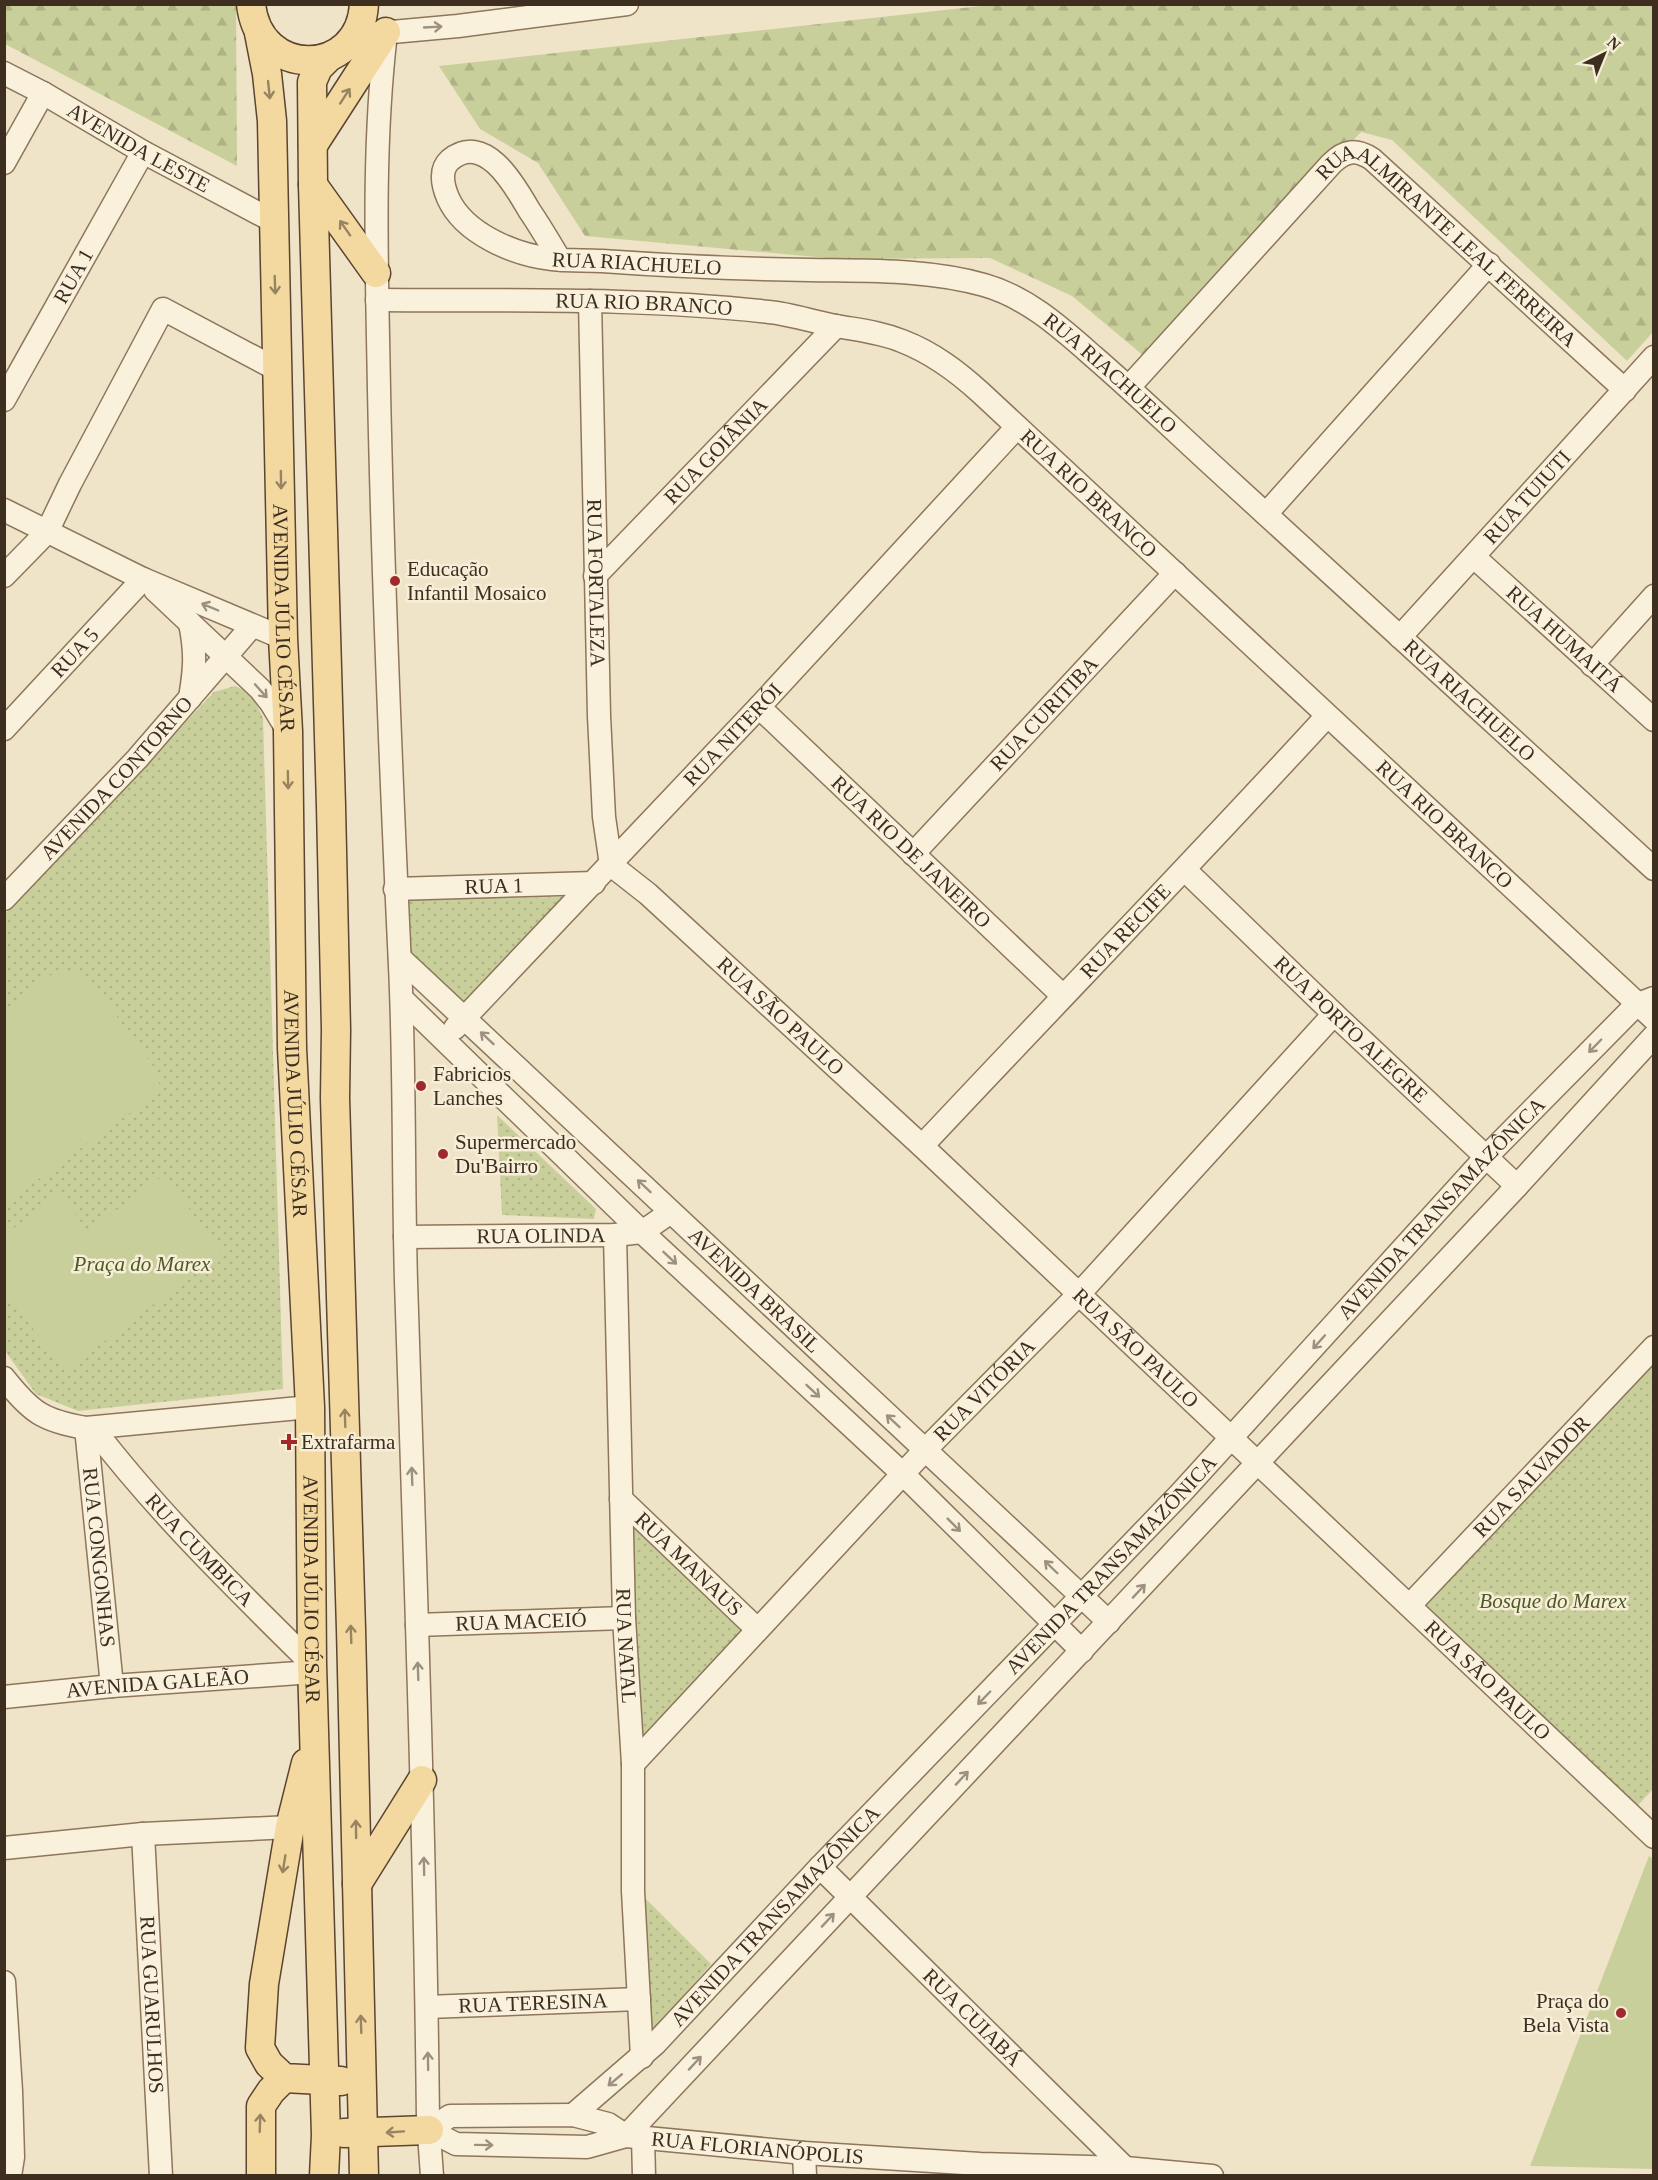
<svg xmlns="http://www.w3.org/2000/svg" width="1658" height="2180" font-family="'Times New Roman',serif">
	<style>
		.grass { fill: url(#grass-dots) }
		.forest { fill: url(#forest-firs) }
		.garden { fill: #c9cf9b }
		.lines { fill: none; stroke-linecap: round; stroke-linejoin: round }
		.minor-casing { stroke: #8d765c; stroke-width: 25 }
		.major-casing { stroke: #5b4430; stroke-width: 31 }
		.minor { stroke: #faf1dc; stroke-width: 22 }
		.major { stroke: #f3d9a0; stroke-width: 28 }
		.oneway { stroke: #9c907e }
		.oneway2 { stroke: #988460 }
		.poi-dot { fill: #9e2a2b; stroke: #f7eed8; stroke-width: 2 }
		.labels { text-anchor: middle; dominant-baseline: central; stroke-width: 5; stroke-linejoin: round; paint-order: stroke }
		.street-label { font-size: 21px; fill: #3d2e20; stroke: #f7eed8 }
		.poi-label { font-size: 21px; fill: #3d2e20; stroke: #f7eed8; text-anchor: start }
		.park-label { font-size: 21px; font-style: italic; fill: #4d5a26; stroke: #f7eed8 }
	</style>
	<defs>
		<pattern id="grass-dots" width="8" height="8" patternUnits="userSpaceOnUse" patternTransform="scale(1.5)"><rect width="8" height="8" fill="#c9cf9b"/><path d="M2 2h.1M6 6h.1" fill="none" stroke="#aeb285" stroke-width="1.8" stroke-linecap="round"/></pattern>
		<pattern id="forest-firs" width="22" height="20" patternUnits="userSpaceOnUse" patternTransform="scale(1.5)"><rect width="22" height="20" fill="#c9cf9b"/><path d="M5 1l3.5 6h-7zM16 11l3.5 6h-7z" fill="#aeb285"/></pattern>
	</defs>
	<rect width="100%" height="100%" fill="#f0e4c8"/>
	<path class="grass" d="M 235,686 L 251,693 L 263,718 L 283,1389 L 78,1411 L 36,1394 L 5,1351 L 4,915 L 214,692 Z
		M 566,897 L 463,1003 L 408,954 L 406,899 Z
		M 497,1115 L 596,1209 L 594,1219 L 502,1215 Z
		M 1653,1345 L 1653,1789 L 1630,1814 L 1410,1605 Z
		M 626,1504 L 756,1630 L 631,1764 Z
		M 637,1890 L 711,1964 L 649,2035 Z"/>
	<path class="forest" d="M 999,4 L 1653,5 L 1653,332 L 1627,361 L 1392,140 L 1361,132 L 1145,357 L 1072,296 L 990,258 L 838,259 L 585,236 L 538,163 L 480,129 L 439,66 Z
		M 4,5 L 236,5 L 237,166 L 5,44 Z"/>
	<path class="garden" d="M 59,969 L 88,977 L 161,1077 L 156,1094 L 5,1203 L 5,1010 Z
		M 164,1175 L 222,1253 L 65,1371 L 5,1292 L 5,1235 L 59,1193 L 88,1231 Z
		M 1649,1856 L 1654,1860 L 1653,2169 L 1530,2166 Z"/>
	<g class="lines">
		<defs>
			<g id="minor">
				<path d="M 386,33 C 372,151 377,271 379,390 C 383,582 391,774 400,966 C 405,1071 403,1176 406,1281 C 415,1560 425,1840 428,2120 L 432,2176"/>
				<path d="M 370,34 L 458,26 L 627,4"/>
				<path id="s1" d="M 4,73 L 43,93 L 143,152 L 273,221"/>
				<path d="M 4,163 L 43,93"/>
				<path id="s2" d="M 560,260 C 550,243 540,226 529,210 C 515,186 485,131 450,160 C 439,170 443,186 448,198 C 464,234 515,255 552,259 C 568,261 585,260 602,261 C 671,266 740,269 810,270 C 867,271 928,269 984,285 C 1027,297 1061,328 1094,357 C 1138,395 1180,436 1223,475 C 1367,606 1510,738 1654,869"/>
				<path id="s3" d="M 377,300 C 508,301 639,297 769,312 C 791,314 813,322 836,326 C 858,330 880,332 902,341 C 933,353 957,371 981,393 L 1654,1019"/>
				<path id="s4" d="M 590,301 L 599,716 L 604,817 L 611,865 L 648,894 L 922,1146 L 1654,1837"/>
				<path id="s5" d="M 1129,387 L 1331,164 C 1345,150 1356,149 1372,159 L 1625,390"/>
				<path id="s6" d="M 4,400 L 143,152"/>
				<path d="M 4,510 L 143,579 L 283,638"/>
				<path d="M 1266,514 L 1489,264"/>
				<path id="s7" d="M 1474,557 L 1654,720"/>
				<path d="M 4,576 L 47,532 L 70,484 L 163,309 L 278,370"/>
				<path id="s8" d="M 595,576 L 836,326"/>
				<path d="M 155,590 L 260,689 L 271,703 L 288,731"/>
				<path id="s9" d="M 1400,637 L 1654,357"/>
				<path d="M 1592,665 L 1654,596"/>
				<path d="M 190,698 C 195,668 196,653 190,623"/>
				<path id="s10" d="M 759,707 L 1063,996"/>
				<path id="s11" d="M 4,729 L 143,579"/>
				<path id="s12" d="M 913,854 L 1175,573"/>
				<path id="s13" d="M 1185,870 L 1334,1014 L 1517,1186"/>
				<path id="s14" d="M 395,889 L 594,883"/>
				<path id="s15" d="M 4,899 L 137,759 L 252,626"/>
				<path id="s16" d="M 400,958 L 1109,1622"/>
				<path d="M 402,999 L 642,1232 L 904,1475 L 1082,1651"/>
				<path id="s17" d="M 455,1028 L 759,707 L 1017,427"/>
				<path id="s18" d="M 922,1146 C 1057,1002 1194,861 1327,716"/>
				<path id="s19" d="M 615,1235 L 624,1618 L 633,1764 L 633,1891 L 642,2057"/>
				<path id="s20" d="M 405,1237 L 615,1235 L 642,1232 L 671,1212"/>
				<path d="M 4,1378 C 31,1412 43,1421 86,1428 L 310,1407"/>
				<path id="s21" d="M 86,1428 L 112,1686"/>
				<path id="s22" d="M 93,1428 C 158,1513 236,1589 312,1664"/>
				<path id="s23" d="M 621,1499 L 757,1629"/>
				<path id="s24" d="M 1410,1605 L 1654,1347"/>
				<path id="s25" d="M 417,1625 L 624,1618"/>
				<path id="s26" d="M 4,1697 L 112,1686 L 313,1672"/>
				<path id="s27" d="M 633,1764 L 925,1450 L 1079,1294 L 1334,1014"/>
				<path id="s28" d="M 143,1834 L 161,2176"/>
				<path d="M 4,1848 L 143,1834 L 290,1827"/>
				<path id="s29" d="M 820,1867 L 1125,2168"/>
				<path d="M 4,1982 L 11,2091 L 13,2157 L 10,2176"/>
				<path id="s30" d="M 427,2007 L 639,1999"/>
				<path id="s31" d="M 573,2115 L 655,2044 L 820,1867 L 1181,1493 L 1487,1156 L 1636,1005 L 1654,998"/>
				<path d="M 626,2136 L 1517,1186 L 1654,1036"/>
				<path id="s32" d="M 626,2136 L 608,2124 L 573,2115 L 450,2116 L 429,2130 L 456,2144 L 587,2147 L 626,2136 L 804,2153 L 980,2164 L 1125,2168 L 1212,2176"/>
				<path d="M 643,2137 L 644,2176"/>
				<path d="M 804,2153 L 805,2176"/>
			</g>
			<g id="major">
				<path d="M 251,4 C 259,80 360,78 364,4"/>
				<path id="s33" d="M 259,33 L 267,74 L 272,121 L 283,638 L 288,731 L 292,1048 L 310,1407 L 312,1664 L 326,2135 L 324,2176"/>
				<path d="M 329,57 L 318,68 L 312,82 L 313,185 L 331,806 L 336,1030 L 335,1098 L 351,1629 L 364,2176"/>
				<path d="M 313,145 L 386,32"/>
				<path d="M 313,185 L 376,273"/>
				<path d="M 306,1763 L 290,1827 L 264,1984 L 260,2048 L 269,2064 L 284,2078 L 341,2081"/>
				<path d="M 357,1884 L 422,1780"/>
				<path d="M 344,2133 L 429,2130"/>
				<path d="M 261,2176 L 261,2106 L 271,2091 L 284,2078"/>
			</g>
		</defs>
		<use href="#minor" class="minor-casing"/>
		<use href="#major" class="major-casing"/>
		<use href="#minor" class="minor"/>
		<use href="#major" class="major"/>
	</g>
	<defs><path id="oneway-shaft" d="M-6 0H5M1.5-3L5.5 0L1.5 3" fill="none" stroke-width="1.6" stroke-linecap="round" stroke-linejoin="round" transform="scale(1.5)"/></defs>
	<g class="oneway">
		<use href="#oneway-shaft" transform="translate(433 27) rotate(-3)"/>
		<use href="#oneway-shaft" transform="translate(210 607) rotate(-157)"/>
		<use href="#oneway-shaft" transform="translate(261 691) rotate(48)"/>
		<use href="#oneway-shaft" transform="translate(487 1038) rotate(-137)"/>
		<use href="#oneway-shaft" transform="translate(1595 1046) rotate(134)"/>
		<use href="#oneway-shaft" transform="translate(644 1186) rotate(-137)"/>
		<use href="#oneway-shaft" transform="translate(670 1258) rotate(43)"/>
		<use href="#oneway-shaft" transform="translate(1319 1342) rotate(132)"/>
		<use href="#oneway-shaft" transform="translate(813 1391) rotate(43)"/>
		<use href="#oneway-shaft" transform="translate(893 1421) rotate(-137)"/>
		<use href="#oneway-shaft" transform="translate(412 1476) rotate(-92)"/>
		<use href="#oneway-shaft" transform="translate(954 1525) rotate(45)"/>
		<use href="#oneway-shaft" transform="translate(1051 1567) rotate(-136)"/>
		<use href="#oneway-shaft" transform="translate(1139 1591) rotate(-47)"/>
		<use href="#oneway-shaft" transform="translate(418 1671) rotate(-92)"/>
		<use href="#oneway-shaft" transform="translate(984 1698) rotate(134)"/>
		<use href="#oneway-shaft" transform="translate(962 1778) rotate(-47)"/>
		<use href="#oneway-shaft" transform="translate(424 1866) rotate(-91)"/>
		<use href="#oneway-shaft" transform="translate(828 1920) rotate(-47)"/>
		<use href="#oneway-shaft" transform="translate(428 2061) rotate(-91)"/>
		<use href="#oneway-shaft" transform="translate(695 2063) rotate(-47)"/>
		<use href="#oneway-shaft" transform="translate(615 2080) rotate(140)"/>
		<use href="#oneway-shaft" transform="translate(484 2145) rotate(1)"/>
	</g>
	<g class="oneway2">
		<use href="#oneway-shaft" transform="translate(269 90) rotate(84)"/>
		<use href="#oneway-shaft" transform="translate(345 96) rotate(-57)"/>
		<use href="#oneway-shaft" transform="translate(345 228) rotate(-125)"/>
		<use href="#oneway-shaft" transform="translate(275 285) rotate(88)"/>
		<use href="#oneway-shaft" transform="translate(281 480) rotate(89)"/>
		<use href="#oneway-shaft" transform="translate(288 780) rotate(89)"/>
		<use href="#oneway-shaft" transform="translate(345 1418) rotate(-92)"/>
		<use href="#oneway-shaft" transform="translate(351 1634) rotate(-92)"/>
		<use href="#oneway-shaft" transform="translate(356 1829) rotate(-91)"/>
		<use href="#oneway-shaft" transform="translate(284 1864) rotate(99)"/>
		<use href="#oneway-shaft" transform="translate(361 2024) rotate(-92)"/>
		<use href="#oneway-shaft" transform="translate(260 2123) rotate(-88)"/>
		<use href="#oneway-shaft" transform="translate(395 2132) rotate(176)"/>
	</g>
	<g class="poi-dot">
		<circle cx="395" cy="581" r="6"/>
		<circle cx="421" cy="1086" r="6"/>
		<circle cx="443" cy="1154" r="6"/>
		<path d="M286 1433h6v6h6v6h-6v6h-6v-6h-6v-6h6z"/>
		<circle cx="1621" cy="2013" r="6"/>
	</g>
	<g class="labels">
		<g class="street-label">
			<text stroke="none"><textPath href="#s1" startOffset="154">AVENIDA LESTE</textPath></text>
			<text stroke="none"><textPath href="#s2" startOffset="418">RUA RIACHUELO</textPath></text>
			<text stroke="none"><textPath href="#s5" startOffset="452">RUA ALMIRANTE LEAL FERREIRA</textPath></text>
			<text stroke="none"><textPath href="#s6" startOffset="142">RUA 1</textPath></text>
			<text stroke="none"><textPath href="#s3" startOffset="267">RUA RIO BRANCO</textPath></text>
			<text stroke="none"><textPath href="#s2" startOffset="922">RUA RIACHUELO</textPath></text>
			<text stroke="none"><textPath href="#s8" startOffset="174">RUA GOIÂNIA</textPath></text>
			<text stroke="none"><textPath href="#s3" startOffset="771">RUA RIO BRANCO</textPath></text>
			<text stroke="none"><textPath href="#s9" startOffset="189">RUA TUIUTI</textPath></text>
			<text stroke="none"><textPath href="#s4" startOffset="282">RUA FORTALEZA</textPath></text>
			<text stroke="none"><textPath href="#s33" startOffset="586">AVENIDA JÚLIO CÉSAR</textPath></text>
			<text stroke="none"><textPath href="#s7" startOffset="122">RUA HUMAITÁ</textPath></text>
			<text stroke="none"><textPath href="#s11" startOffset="104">RUA 5</textPath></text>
			<text stroke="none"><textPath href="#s2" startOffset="1408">RUA RIACHUELO</textPath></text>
			<text stroke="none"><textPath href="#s12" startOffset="192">RUA CURITIBA</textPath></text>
			<text stroke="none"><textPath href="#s17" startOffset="404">RUA NITERÓI</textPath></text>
			<text stroke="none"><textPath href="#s15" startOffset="165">AVENIDA CONTORNO</textPath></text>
			<text stroke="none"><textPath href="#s3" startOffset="1257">RUA RIO BRANCO</textPath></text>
			<text stroke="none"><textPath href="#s10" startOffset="210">RUA RIO DE JANEIRO</textPath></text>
			<text stroke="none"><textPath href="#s14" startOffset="99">RUA 1</textPath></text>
			<text stroke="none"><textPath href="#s18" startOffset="296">RUA RECIFE</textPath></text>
			<text stroke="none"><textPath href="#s4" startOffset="792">RUA SÃO PAULO</textPath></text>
			<text stroke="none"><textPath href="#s13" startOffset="230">RUA PORTO ALEGRE</textPath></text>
			<text stroke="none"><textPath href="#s33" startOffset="1072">AVENIDA JÚLIO CÉSAR</textPath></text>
			<text stroke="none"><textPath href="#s31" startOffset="1256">AVENIDA TRANSAMAZÔNICA</textPath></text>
			<text stroke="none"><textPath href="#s20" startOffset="136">RUA OLINDA</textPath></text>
			<text stroke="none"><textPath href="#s16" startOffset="486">AVENIDA BRASIL</textPath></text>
			<text stroke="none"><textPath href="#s4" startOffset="1278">RUA SÃO PAULO</textPath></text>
			<text stroke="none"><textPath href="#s27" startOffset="513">RUA VITÓRIA</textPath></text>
			<text stroke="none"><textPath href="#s24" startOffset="177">RUA SALVADOR</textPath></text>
			<text stroke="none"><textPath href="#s22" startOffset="162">RUA CUMBICA</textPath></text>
			<text stroke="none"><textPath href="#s21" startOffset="130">RUA CONGONHAS</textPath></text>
			<text stroke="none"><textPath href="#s23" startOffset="94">RUA MANAUS</textPath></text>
			<text stroke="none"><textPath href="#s31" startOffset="770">AVENIDA TRANSAMAZÔNICA</textPath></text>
			<text stroke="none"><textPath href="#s33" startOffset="1558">AVENIDA JÚLIO CÉSAR</textPath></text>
			<text stroke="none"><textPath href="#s25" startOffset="104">RUA MACEIÓ</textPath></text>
			<text stroke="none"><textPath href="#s19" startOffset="411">RUA NATAL</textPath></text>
			<text stroke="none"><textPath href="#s4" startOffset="1762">RUA SÃO PAULO</textPath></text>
			<text stroke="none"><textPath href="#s26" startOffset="154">AVENIDA GALEÃO</textPath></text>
			<text stroke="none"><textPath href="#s31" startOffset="284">AVENIDA TRANSAMAZÔNICA</textPath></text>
			<text stroke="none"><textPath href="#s30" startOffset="106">RUA TERESINA</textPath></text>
			<text stroke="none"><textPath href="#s28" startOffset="171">RUA GUARULHOS</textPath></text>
			<text stroke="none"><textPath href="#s29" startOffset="214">RUA CUIABÁ</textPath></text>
			<text stroke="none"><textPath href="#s32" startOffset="540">RUA FLORIANÓPOLIS</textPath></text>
		</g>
		<g class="poi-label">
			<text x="407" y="569">Educação<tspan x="407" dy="24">Infantil Mosaico</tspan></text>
			<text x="433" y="1074">Fabricios<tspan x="433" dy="24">Lanches</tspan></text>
			<text x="455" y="1142">Supermercado<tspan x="455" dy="24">Du'Bairro</tspan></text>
			<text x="301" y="1442">Extrafarma</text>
			<text x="1609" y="2001" text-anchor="end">Praça do<tspan x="1609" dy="24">Bela Vista</tspan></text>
		</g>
		<g class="park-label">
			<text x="142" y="1264">Praça do Marex</text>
			<text x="1553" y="1601">Bosque do Marex</text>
		</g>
	</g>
	<rect width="1658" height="2180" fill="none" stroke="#3d2e20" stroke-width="12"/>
	<g transform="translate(1604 54) rotate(43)" stroke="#f7eed8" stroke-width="4.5" paint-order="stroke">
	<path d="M0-4.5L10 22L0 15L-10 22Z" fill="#3d2e20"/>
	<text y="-9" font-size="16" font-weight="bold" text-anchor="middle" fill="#3d2e20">N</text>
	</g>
</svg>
